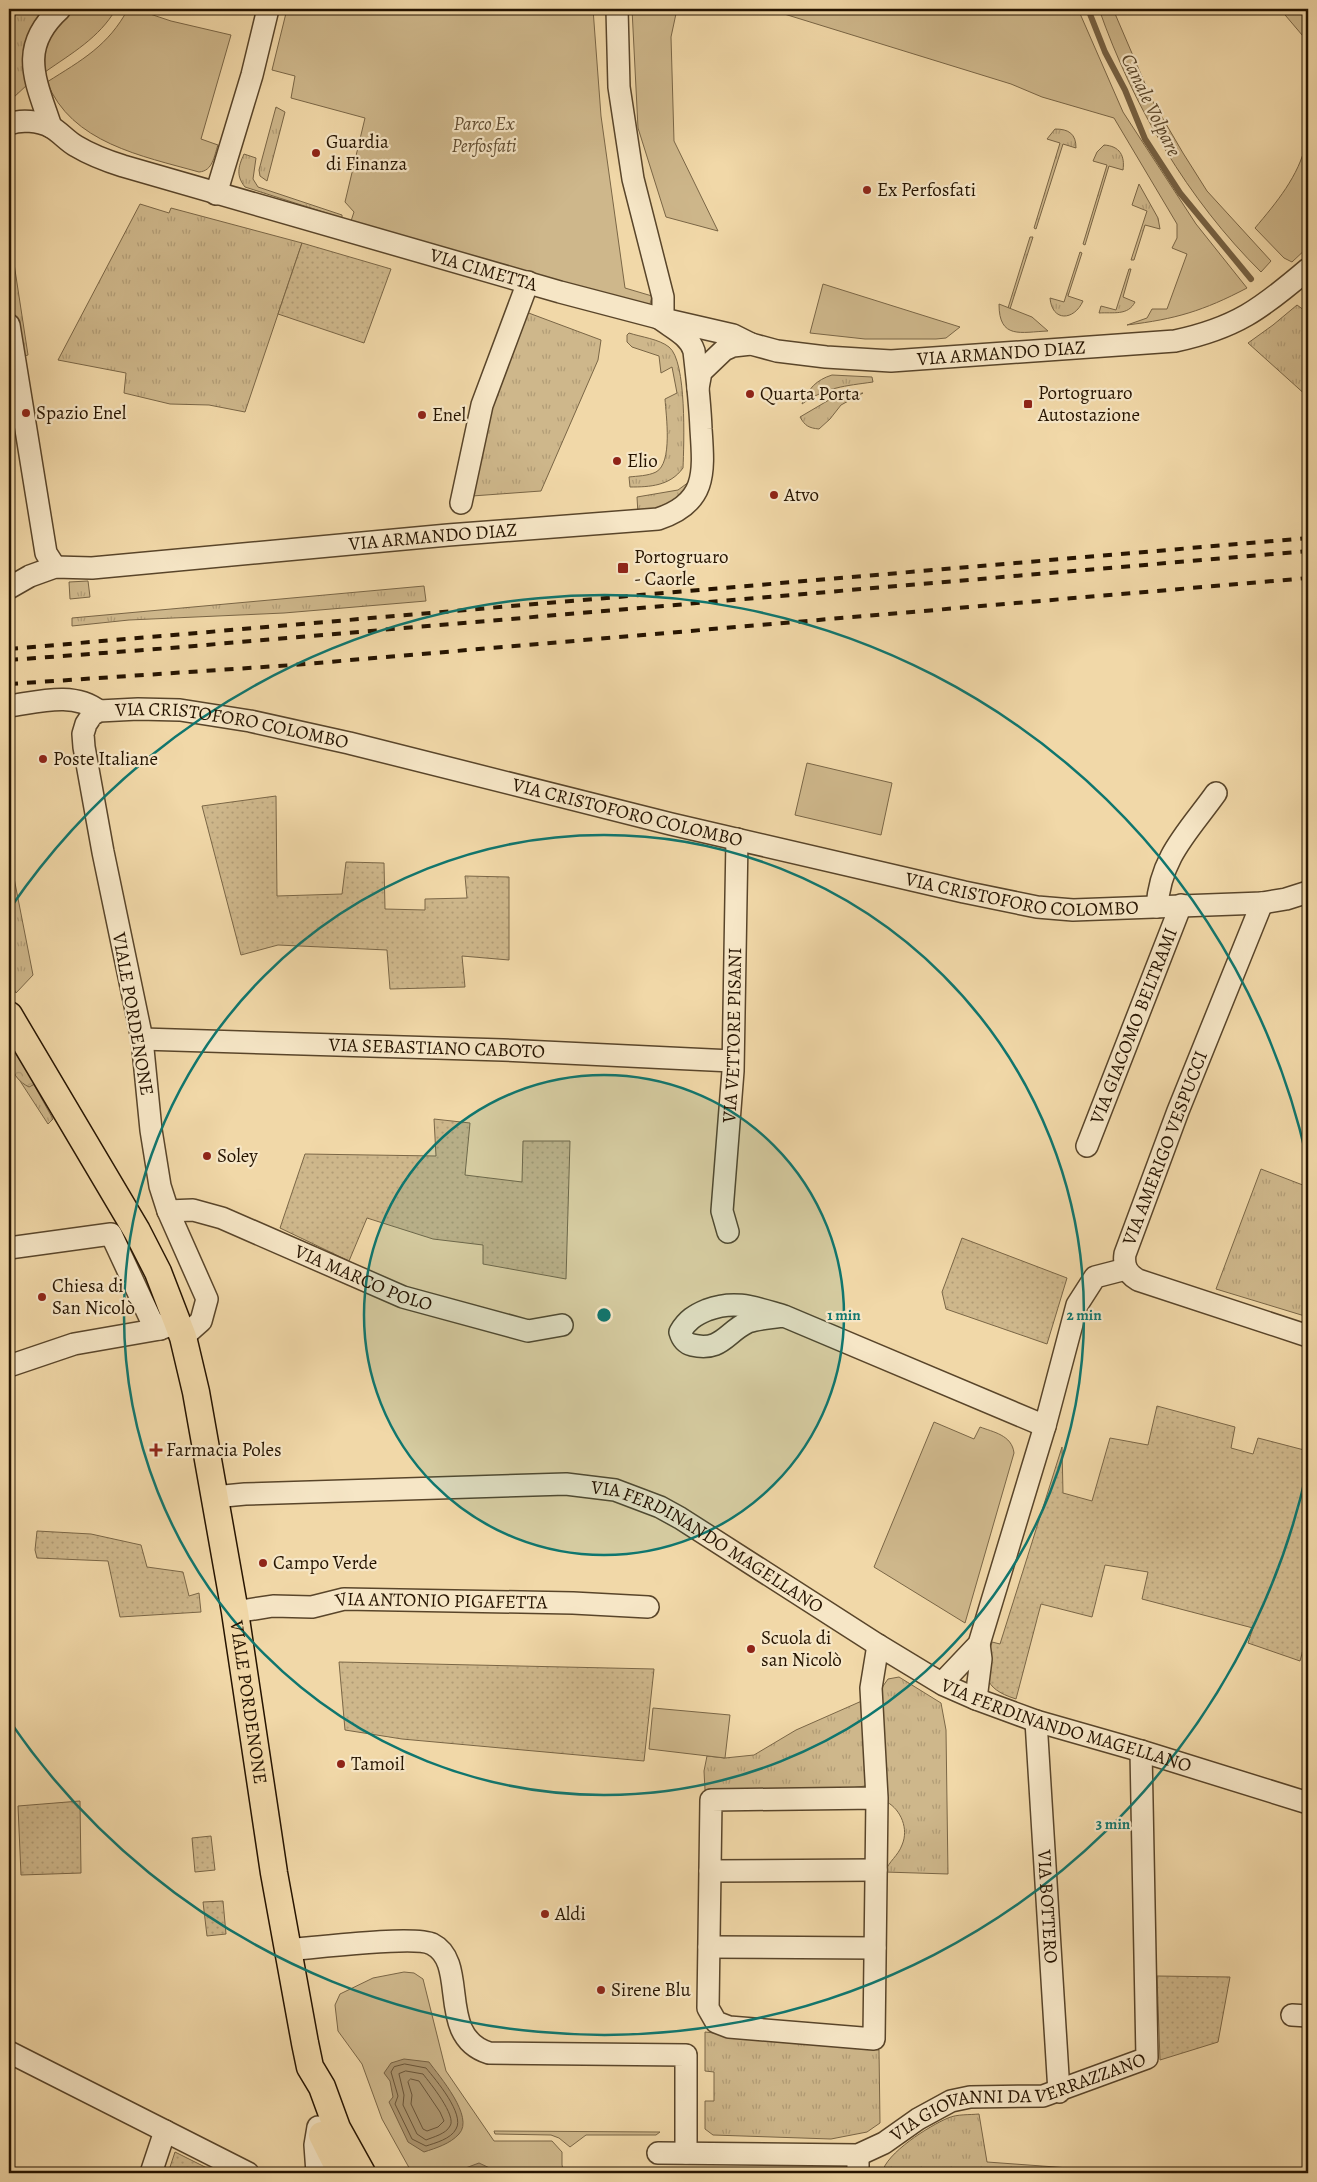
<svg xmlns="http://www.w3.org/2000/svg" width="1317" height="2182" font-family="Alegreya,serif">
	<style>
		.grass { fill: url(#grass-tufts); stroke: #7a6646 }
		.forest { fill: url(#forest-crowns); stroke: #7a6646 }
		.park { fill: #ceb78b; stroke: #7a6646 }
		.garden { fill: url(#garden-dots); stroke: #7a6646 }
		.water { fill: #ac956f; stroke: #766143 }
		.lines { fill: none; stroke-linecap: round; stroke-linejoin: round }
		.shore { stroke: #695438; stroke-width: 1 }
		.stream { stroke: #766143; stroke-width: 6 }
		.minor-casing { stroke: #59452a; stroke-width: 24 }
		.major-casing { stroke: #261400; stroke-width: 29 }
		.minor { stroke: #f6e6c6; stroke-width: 21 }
		.major { stroke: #f1d8a8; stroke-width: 26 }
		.rail { stroke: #261400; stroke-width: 4; stroke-dasharray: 9 9; stroke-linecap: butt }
		.ring { fill: none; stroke: #0f766e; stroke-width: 2.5 }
		.poi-dot { fill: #8f2418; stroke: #f6e6c6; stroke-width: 2 }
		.labels { text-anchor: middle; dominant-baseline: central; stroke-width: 4.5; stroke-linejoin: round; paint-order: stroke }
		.park-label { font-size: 19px; font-style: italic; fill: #614d31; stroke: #f6e6c6 }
		.poi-label { font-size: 19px; fill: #261400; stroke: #f6e6c6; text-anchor: start }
		.street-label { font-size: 19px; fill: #261400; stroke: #f6e6c6 }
		.water-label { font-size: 20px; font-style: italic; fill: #5c482c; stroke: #f6e6c6 }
		.centre { fill: #0f766e; stroke: #f6e6c6; stroke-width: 2.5 }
		.ring-label { font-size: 15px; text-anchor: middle; font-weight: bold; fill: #0f766e; stroke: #f6e6c6; stroke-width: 4.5; stroke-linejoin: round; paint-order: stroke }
	</style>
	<defs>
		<pattern id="grass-tufts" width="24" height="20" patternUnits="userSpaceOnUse" patternTransform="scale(1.25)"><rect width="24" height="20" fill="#ceb78b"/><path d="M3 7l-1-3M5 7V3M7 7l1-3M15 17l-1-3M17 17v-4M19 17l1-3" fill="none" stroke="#b19c76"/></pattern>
		<pattern id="forest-crowns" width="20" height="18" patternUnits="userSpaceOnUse" patternTransform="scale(1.25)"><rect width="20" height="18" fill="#ceb78b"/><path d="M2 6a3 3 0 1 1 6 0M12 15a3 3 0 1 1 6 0" fill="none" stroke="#b19c76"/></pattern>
		<pattern id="garden-dots" width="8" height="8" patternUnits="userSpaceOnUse" patternTransform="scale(1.25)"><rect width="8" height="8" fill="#ceb78b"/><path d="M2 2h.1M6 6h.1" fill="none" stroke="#b19c76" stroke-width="1.8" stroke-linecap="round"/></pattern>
	</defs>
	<rect width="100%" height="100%" fill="#f1d8a8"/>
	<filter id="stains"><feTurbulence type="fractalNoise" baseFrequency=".004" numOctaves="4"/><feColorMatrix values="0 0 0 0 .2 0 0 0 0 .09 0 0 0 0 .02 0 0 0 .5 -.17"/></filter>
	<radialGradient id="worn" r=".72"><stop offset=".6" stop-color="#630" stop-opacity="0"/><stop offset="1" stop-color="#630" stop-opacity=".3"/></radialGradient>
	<path class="grass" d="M 19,9 L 46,9 L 30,35 L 28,84 L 13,98 L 9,107 C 9,76 1,36 19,9 Z
		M 276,107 L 285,112 L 267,181 L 260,176 L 259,170 Z
		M 1055,129 C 1069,129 1076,134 1076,148 L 1063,144 L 1036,229 L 1034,228 L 1060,143 L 1047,139 Z
		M 1104,145 C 1120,146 1125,156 1123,170 L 1109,166 L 1085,245 L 1083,244 L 1107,165 L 1093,161 L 1097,152 Z
		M 244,154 L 256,158 L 253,179 L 258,187 L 342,215 L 342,218 L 245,187 C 236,176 238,167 244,154 Z
		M 1139,184 L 1158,218 L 1160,229 L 1145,225 L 1134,260 L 1131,260 L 1147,211 L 1132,205 Z
		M 140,204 L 169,213 L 171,208 L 302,243 L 245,412 L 209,405 L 170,404 L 124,393 L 126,373 L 58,360 Z
		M 1030,237 L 1033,237 L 1010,309 L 1008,308 Z
		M 1080,252 L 1082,253 L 1068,296 L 1083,301 C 1074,321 1052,322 1050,298 L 1064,302 Z
		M 13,257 L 28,355 L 21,357 L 9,276 L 9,258 Z
		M 1129,269 L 1131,269 L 1123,297 L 1135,302 C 1128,316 1113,312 1099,313 L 1101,306 L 1116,310 Z
		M 1297,305 L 1308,313 L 1308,397 L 1248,343 L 1273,325 Z
		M 526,312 L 601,340 L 598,360 L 541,491 L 472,496 L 488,406 Z
		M 629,333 C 641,337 659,339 669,347 C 687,361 684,444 683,468 C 670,486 650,487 630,487 L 629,477 C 637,476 648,476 656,472 C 673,463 666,415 665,399 L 677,393 L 672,367 L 661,373 L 659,356 L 632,347 L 627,342 L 627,335 Z
		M 832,375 L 872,377 L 873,382 C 845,386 826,387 802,404 C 808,389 816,380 832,375 Z
		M 863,393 L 841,405 L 830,419 L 819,429 C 809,428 805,426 800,417 L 834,397 Z
		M 693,479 C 681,505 664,507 638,514 L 637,497 L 678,490 Z
		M 88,581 L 90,597 L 70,599 L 69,582 Z
		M 424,586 L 426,601 L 284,613 L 129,620 L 72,626 L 72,618 Z
		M 9,825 L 13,873 L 33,975 L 16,993 L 9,978 Z
		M 9,1040 L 53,1119 L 48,1124 L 9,1064 Z
		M 1261,1169 L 1308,1187 L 1308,1317 L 1216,1289 Z
		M 899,1677 L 941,1703 L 946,1730 L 948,1874 L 885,1872 C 889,1861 898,1856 902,1845 C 909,1829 901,1810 887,1802 L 876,1696 L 888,1679 Z
		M 864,1700 L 868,1778 L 865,1786 L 851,1788 L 705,1790 L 704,1771 L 707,1756 L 725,1758 L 754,1755 L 796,1730 Z
		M 705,2032 L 879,2050 L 880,2123 L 867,2132 L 831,2139 L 713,2135 L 705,2129 L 705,2101 L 714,2101 L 714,2072 L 705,2071 Z
		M 979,2114 L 987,2162 L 1083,2169 L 1084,2173 L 882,2173 C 886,2153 929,2126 948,2118 C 957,2114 969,2115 979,2114 Z
		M 654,2169 L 808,2173 L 654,2173 Z"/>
	<path class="forest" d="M 9,1039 L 35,1084 L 29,1087 C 9,1077 9,1059 9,1039 Z"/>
	<path class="park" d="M 70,9 L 116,9 C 99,38 72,53 45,72 C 43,39 51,34 70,9 Z
		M 128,9 L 145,9 L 144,12 L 171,21 L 231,35 L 201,139 L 218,145 C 214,156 213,171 199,172 C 142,156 71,143 47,82 C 82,60 108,46 128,9 Z
		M 287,9 L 593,9 L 601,116 L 625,288 L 652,296 L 649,308 L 351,221 L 354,212 L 345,202 L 365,118 L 291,98 L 295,76 L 272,70 Z
		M 632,9 L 677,9 L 671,37 L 674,141 L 718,231 L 666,217 L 638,128 Z
		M 768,9 L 1078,9 L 1123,112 L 1196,224 L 1247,288 C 1203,311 1176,319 1127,325 L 1147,318 L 1152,309 L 1167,309 L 1187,254 L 1172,248 L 1177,238 L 1177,224 L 1114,118 L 1042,97 L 1011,84 Z
		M 1099,9 L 1113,9 L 1152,100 L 1183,153 L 1207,191 L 1271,261 L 1261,272 C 1188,200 1133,106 1099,9 Z
		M 1280,9 L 1308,9 L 1308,42 Z
		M 1308,116 L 1308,247 L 1292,262 L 1284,258 L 1255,228 C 1276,203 1299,176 1306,143 C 1308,134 1308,125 1308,116 Z
		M 823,284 L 960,327 L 946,338 L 936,339 L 865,339 L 810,333 Z
		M 999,304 L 1032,317 L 1048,331 C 1021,332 999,340 999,304 Z
		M 807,763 L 892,783 L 881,835 L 795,815 Z
		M 934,1422 L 974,1439 L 980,1427 C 993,1432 1012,1435 1014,1453 L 965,1623 L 874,1567 Z
		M 653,1708 L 730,1715 L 725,1758 L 649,1749 Z
		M 404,1972 L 414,1973 L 423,1979 L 446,2071 L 494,2141 L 552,2141 L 562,2152 L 562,2165 L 564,2173 L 412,2173 L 382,2119 L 362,2064 L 338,2031 L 335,2005 L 340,1994 L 373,1978 Z
		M 494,2131 L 660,2132 L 656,2135 L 586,2135 L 570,2147 L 559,2138 L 551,2135 L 495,2134 Z"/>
	<path class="garden" d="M 302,243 L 391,269 L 364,343 L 278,314 Z
		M 276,796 L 277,896 L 342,894 L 346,862 L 384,863 L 385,909 L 425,910 L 425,899 L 467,898 L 465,876 L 509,877 L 509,960 L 462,956 L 465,987 L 390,989 L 387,950 L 278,945 L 241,955 L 202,806 Z
		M 434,1119 L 470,1123 L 465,1175 L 522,1182 L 523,1141 L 570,1141 L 566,1279 L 483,1264 L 483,1245 L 433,1239 L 367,1218 L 349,1261 L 280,1228 L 305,1154 L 436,1156 Z
		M 962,1238 L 1067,1278 L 1047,1344 L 946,1309 L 942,1292 Z
		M 1157,1406 L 1235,1427 L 1231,1448 L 1253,1454 L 1258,1438 L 1308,1451 L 1308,1631 L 1300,1661 L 1248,1643 L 1253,1628 L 1142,1599 L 1148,1572 L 1105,1565 L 1092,1617 L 1041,1604 L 1016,1699 C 981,1688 983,1673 992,1642 L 1000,1644 L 1062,1447 L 1063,1493 L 1092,1501 L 1110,1438 L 1148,1445 Z
		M 37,1531 L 91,1534 L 141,1545 L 147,1567 L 183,1572 L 189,1596 L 199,1593 L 201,1612 L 120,1617 L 108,1561 L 37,1558 L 35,1550 Z
		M 339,1662 L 654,1669 L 644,1761 L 402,1739 L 345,1730 Z
		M 80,1801 L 81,1873 L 21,1875 L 18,1806 Z
		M 211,1836 L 215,1870 L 195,1872 L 192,1838 Z
		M 223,1901 L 226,1934 L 207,1936 L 203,1902 Z
		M 1157,1976 L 1230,1977 L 1218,2042 L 1160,2060 Z
		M 175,2152 L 217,2173 L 168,2173 Z"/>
	<path class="water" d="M 404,2059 L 429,2062 C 439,2076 475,2117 459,2134 C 450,2144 436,2148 424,2152 L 408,2142 L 389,2102 L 393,2097 L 390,2081 L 384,2073 L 391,2063 Z
		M 479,2163 L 494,2170 L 497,2173 L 452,2173 Z"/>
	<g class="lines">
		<path class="shore" d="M 405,2064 L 426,2068 C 436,2080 465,2114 456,2129 C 451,2139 435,2143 426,2146 L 412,2139 L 395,2104 L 398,2096 L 391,2072 L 394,2067 Z
			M 406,2071 L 423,2074 C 430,2083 457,2116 450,2126 C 446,2134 433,2137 426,2140 L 417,2134 L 403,2105 L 404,2095 L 399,2074 Z
			M 411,2079 L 419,2081 L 440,2112 L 444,2121 L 438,2127 L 427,2131 L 423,2129 L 411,2104 L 412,2095 L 408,2082 Z"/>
		<path class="stream" d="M 1088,9 L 1105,52 L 1125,90 L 1145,139 L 1180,193 L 1251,279"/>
		<defs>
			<g id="minor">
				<path d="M 617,9 L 619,87 L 633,179 L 663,297 L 663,310 L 659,318"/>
				<path id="s1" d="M 9,124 C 21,119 39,121 51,127 C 60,132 67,141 76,146 C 91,155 107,161 123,166 L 560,292 L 659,318 L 733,335 L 751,344"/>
				<path d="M 51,127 C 36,81 17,48 60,9"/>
				<path d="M 216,194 L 252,75 L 268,9"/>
				<path d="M 9,325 L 46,553 L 55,567"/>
				<path id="s2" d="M 698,388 L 701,372 L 724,350 L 733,346 L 751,344 L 777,351 L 826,357 L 891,361 L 1175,341 C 1236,328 1261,309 1308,269"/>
				<path d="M 461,503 L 482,405 L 528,282"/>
				<path id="s3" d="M 9,588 L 30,576 L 55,567 L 92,568 L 448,535 L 658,519 C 707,503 704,473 701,429 C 700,403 697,377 694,351 C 689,335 672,328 659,318"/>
				<path d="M 9,706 C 38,702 74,691 99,711"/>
				<path d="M 1262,903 L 1178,1111 L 1125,1254 C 1123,1267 1128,1274 1138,1280 L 1308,1336"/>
				<path d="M 1157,907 C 1160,857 1189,831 1216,793"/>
				<path id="s4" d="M 142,1039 L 503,1050 L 732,1061"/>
				<path id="s5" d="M 1087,1146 L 1181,905"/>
				<path id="s6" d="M 168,1211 L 193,1210 L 222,1218 L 403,1297 L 528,1331 L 562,1325"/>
				<path id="s7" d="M 728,1232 L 722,1211 L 733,1071 L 737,839"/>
				<path d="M 9,1248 L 111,1234 L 151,1320 L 160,1329"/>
				<path d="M 784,1316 C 773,1318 759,1318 748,1322 C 726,1332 722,1352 692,1345 C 685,1343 682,1339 680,1332 C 687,1320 695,1315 707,1310 C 736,1299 756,1308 784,1316 L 1045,1426"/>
				<path id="s8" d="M 183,1337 L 201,1321 L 207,1299 L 168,1211 L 160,1186 L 151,1130 L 142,1039 L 103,852 L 84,747 L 83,734 L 86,724 L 92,715 L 99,711 L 138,709 L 180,710 L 250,721 L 349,743 L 671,824 L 964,892 L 1037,907 L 1073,910 L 1262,903 L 1286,899 L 1308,892"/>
				<path d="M 9,1366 L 74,1344 L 160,1329 L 171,1325"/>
				<path id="s9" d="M 214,1497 L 245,1494 L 566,1484 L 615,1490 L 660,1507 L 680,1518 L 878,1645 L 944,1685 L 976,1699 L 1036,1721 L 1141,1751 L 1308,1803"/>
				<path id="s10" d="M 235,1612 L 273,1606 L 312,1607 L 344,1599 L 573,1603 L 648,1607"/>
				<path d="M 942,1683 L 979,1644 L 1045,1426 L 1077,1305 L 1095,1277 L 1126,1269"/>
				<path d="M 976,1699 L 981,1659 L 979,1644"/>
				<path id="s11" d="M 1036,1721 L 1059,2092"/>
				<path d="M 877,1798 L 711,1800 L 708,2008 L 716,2022 L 729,2027 L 874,2039 L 877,1798 L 871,1688 L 878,1645"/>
				<path d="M 710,1871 L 876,1870"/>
				<path d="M 709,1947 L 875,1948"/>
				<path d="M 287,1950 C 313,1948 414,1935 432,1944 C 470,1963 435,2036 489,2053 L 686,2055 L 686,2153"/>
				<path d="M 1292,2015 L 1308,2016"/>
				<path d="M 9,2052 L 248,2173"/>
				<path id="s12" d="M 658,2153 L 858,2155 L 884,2143 L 918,2119 L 951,2101 L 970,2097 L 1043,2096 L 1147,2058 L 1141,1751"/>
				<path d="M 858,2155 L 858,2173"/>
				<path d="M 151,2173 L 165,2131"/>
				<path d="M 317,2173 L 315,2145 L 318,2127"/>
			</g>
			<g id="major">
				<path id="s13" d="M 9,1015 L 137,1231 L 158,1272 L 183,1337 L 196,1392 L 235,1612 L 274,1873 L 305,2043 L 310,2067 L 322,2087 L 337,2128 L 362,2173"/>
				<path d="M 322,2135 L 341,2173"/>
			</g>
		</defs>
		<use href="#minor" class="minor-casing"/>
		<use href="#major" class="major-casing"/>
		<use href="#minor" class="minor"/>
		<use href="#major" class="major"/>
		<path class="rail" d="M 9,649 L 1308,538
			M 9,660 L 170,648 L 1308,551
			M 9,684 L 293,665 L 1308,578"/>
	</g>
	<circle cx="604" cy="1315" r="240" fill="#0f766e" fill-opacity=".12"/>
	<g class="ring">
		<circle cx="604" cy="1315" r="240"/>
		<circle cx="604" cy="1315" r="480"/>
		<path d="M1307 1471A720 720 0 0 1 11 1723M11 907A720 720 0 0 1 1307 1159"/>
	</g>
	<g class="poi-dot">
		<circle cx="316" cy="153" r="5"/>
		<circle cx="867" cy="190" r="5"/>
		<circle cx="750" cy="394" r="5"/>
		<rect x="1023" y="399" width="10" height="10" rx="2.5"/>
		<circle cx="26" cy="413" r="5"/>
		<circle cx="422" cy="415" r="5"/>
		<circle cx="617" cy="461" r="5"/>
		<circle cx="774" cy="495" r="5"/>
		<rect x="617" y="562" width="12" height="12" rx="2.5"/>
		<circle cx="43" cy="759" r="5"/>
		<circle cx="207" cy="1156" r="5"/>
		<circle cx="42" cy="1297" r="5"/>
		<path d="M153.5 1442.5h5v5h5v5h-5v5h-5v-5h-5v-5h5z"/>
		<circle cx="263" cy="1563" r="5"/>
		<circle cx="751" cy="1649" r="5"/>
		<circle cx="341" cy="1764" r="5"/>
		<circle cx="545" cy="1914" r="5"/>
		<circle cx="601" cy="1990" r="5"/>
	</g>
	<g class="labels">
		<g class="park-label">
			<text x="484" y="124">Parco Ex<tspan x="484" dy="22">Perfosfati</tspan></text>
		</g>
		<g class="poi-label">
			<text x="326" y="142">Guardia<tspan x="326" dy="22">di Finanza</tspan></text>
			<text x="877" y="190">Ex Perfosfati</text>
			<text x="1038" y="393">Portogruaro<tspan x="1038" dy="22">Autostazione</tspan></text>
			<text x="760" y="394">Quarta Porta</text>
			<text x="36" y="413">Spazio Enel</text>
			<text x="432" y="415">Enel</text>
			<text x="627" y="461">Elio</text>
			<text x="784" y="495">Atvo</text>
			<text x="634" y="557">Portogruaro<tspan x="634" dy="22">- Caorle</tspan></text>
			<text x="53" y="759">Poste Italiane</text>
			<text x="217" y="1156">Soley</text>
			<text x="52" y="1286">Chiesa di<tspan x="52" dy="22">San Nicolò</tspan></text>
			<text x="166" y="1450">Farmacia Poles</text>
			<text x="273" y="1563">Campo Verde</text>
			<text x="761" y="1638">Scuola di<tspan x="761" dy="22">san Nicolò</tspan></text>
			<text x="351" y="1764">Tamoil</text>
			<text x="555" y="1914">Aldi</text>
			<text x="611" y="1990">Sirene Blu</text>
		</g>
		<g class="street-label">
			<text stroke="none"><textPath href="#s1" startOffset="501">VIA CIMETTA</textPath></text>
			<text stroke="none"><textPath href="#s2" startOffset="328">VIA ARMANDO DIAZ</textPath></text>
			<text stroke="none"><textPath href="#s3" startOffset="430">VIA ARMANDO DIAZ</textPath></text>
			<text stroke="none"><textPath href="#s8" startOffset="792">VIA CRISTOFORO COLOMBO</textPath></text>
			<text stroke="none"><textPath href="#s8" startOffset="1198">VIA CRISTOFORO COLOMBO</textPath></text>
			<text stroke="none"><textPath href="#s8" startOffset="1602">VIA CRISTOFORO COLOMBO</textPath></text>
			<text transform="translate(133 1014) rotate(80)">VIALE PORDENONE</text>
			<text stroke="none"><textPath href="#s5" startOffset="129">VIA GIACOMO BELTRAMI</textPath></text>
			<text stroke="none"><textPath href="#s7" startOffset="198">VIA VETTORE PISANI</textPath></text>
			<text stroke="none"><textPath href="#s4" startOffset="295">VIA SEBASTIANO CABOTO</textPath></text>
			<text transform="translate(1165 1148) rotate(-69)">VIA AMERIGO VESPUCCI</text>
			<text stroke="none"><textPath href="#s6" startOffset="209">VIA MARCO POLO</textPath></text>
			<text stroke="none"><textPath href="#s9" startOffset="509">VIA FERDINANDO MAGELLANO</textPath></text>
			<text stroke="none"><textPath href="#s10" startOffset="208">VIA ANTONIO PIGAFETTA</textPath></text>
			<text stroke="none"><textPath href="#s13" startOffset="738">VIALE PORDENONE</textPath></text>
			<text stroke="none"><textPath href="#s9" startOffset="914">VIA FERDINANDO MAGELLANO</textPath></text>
			<text stroke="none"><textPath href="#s11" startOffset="186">VIA BOTTERO</textPath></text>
			<text stroke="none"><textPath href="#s12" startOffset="374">VIA GIOVANNI DA VERRAZZANO</textPath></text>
		</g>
		<g class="water-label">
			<text transform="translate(1151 105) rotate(64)">Canale Volpare</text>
		</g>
	</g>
	<circle cx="604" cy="1315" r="8" class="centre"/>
	<g class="ring-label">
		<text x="844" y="1320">1 min</text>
		<text x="1084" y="1320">2 min</text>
		<text x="1113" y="1829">3 min</text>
	</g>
	<rect width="1317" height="2182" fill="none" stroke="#f1d8a8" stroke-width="30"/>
	<rect x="10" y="10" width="1297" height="2162" fill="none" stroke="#261400" stroke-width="2.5"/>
	<rect x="15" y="15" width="1287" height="2152" fill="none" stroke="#261400"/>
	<rect width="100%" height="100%" filter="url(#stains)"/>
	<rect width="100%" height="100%" fill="url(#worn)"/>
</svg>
